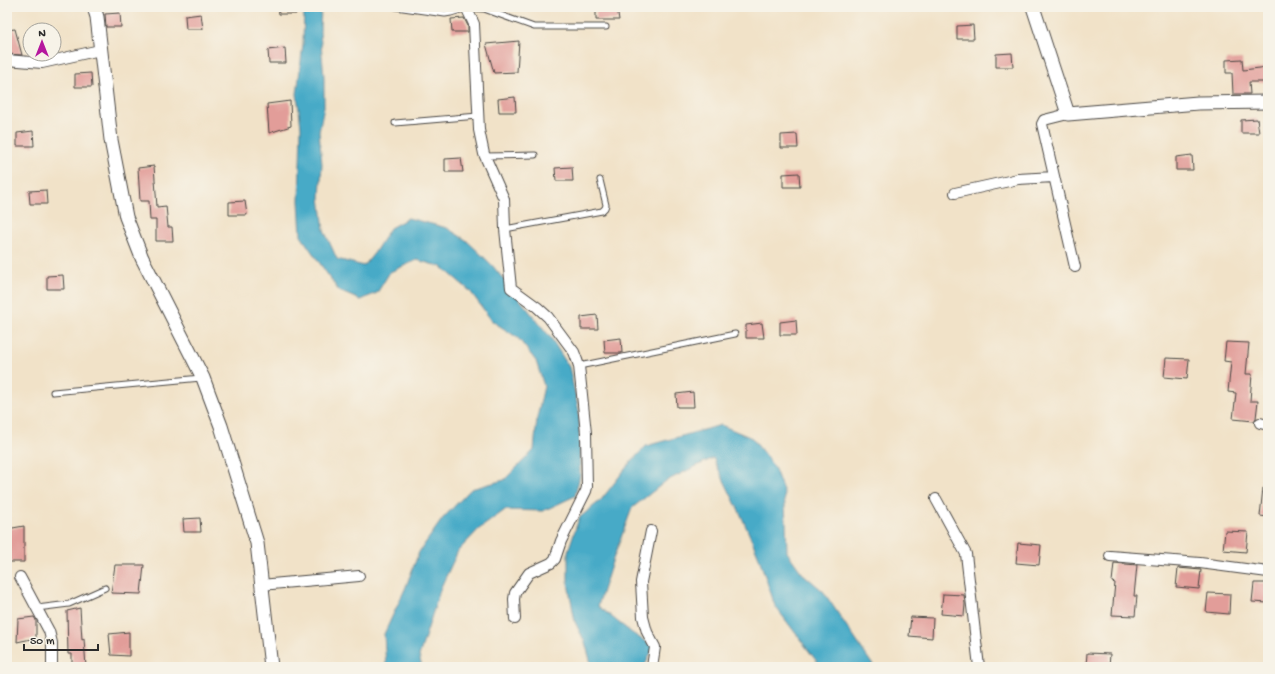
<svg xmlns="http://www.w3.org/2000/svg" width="1275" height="674" font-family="'Gochi Hand',sans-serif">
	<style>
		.water { fill: #47aac7; stroke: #396a79 }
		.building { fill: #e29d99 }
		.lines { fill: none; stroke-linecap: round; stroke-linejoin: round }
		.service-casing { stroke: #494643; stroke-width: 7 }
		.minor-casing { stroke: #494643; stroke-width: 12 }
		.tertiary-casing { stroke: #494643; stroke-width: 15 }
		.service { stroke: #fff; stroke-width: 5 }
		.minor { stroke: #fff; stroke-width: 10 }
		.tertiary { stroke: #fff; stroke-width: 13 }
	</style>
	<rect width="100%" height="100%" fill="#f7f3e8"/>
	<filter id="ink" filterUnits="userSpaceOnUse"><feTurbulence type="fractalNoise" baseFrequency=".025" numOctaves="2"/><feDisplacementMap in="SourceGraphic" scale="8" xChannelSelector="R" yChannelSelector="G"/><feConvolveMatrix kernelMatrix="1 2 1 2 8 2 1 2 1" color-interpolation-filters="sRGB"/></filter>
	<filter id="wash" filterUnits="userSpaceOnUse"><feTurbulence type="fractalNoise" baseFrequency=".012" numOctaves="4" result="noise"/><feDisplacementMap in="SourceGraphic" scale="16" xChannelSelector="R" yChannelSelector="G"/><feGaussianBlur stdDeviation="0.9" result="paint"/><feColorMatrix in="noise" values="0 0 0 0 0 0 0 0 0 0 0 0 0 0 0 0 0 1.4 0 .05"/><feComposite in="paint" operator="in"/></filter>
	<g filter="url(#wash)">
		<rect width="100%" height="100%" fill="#f1e2c8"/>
		<path class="water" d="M 304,7 L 321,7 L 320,32 L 324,77 L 324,107 L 319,132 L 322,164 L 320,197 L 324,230 L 337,259 L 364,266 L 375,252 L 390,228 L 408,218 L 447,228 L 466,240 L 492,265 L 551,338 L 569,367 L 579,411 L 580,475 L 575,496 L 543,511 L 505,510 L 479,529 L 458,551 L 441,587 L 419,656 L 422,667 L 386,667 L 384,634 L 405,589 L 419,552 L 443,518 L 471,489 L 504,480 L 534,450 L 537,418 L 544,386 L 536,361 L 518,338 L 492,321 L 470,291 L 442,267 L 417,260 L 390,272 L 377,293 L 360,300 L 339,291 L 301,236 L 299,201 L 301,127 L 297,94 L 303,44 Z
			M 721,425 L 752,438 L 774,467 L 784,493 L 786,521 L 787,552 L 802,573 L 823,591 L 874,667 L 821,667 L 775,606 L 758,555 L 741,515 L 713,458 L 666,481 L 632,508 L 612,562 L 598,606 L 632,633 L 654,647 L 644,667 L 592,667 L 585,642 L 575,622 L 568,583 L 568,551 L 579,518 L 601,500 L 629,464 L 646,446 Z"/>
		<g id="blocks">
			<path class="building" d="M 278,7 L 295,7 L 296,14 L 279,14 Z
				M 596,7 L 617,7 L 619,20 L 596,20 Z
				M 120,13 L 121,27 L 106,27 L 105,14 Z
				M 201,14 L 203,29 L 186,29 L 185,16 Z
				M 464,18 L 468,26 L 468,32 L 452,32 L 451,19 Z
				M 973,25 L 974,39 L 957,39 L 957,26 Z
				M 15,29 L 22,55 L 7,54 L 7,30 Z
				M 519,41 L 517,72 L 494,73 L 486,44 Z
				M 285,48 L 286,63 L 269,63 L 268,50 Z
				M 1012,53 L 1013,67 L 996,67 L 996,54 Z
				M 1242,59 L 1243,70 L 1268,67 L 1268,82 L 1249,82 L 1250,94 L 1233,94 L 1232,73 L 1226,73 L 1226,60 Z
				M 91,73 L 92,87 L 75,87 L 75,74 Z
				M 515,97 L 516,112 L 499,112 L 498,99 Z
				M 290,101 L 291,126 L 269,133 L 267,104 Z
				M 1257,119 L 1259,133 L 1241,133 L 1241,120 Z
				M 33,131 L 34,146 L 17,146 L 17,133 Z
				M 797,134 L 798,148 L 781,148 L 781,135 Z
				M 1192,155 L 1193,170 L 1176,170 L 1176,157 Z
				M 461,158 L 463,172 L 445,172 L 445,159 Z
				M 154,166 L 157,207 L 166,206 L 168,227 L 172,227 L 173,241 L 156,241 L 156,220 L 150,220 L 149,201 L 140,201 L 138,168 Z
				M 572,167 L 573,181 L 556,181 L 555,168 Z
				M 799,173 L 800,187 L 783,187 L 783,174 Z
				M 46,190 L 47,204 L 30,204 L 29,191 Z
				M 245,201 L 247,215 L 229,215 L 229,202 Z
				M 63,275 L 64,289 L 47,289 L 47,276 Z
				M 597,315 L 598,329 L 581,329 L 581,317 Z
				M 796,320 L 797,335 L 780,335 L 780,322 Z
				M 762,323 L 764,338 L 746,338 L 746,325 Z
				M 621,338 L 622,353 L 605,353 L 604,340 Z
				M 1226,342 L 1249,343 L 1246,374 L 1252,374 L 1250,401 L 1258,401 L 1256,418 L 1254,421 L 1233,419 L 1236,393 L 1228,392 L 1231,362 L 1224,361 Z
				M 1166,358 L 1189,359 L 1187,379 L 1164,377 Z
				M 693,392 L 694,407 L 677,407 L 676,394 Z
				M 1263,488 L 1268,489 L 1268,517 L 1260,516 Z
				M 200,518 L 201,532 L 184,532 L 183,519 Z
				M 24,526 L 24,562 L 7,562 L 7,529 Z
				M 1225,531 L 1248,532 L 1246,552 L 1223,550 Z
				M 1018,543 L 1041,545 L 1039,565 L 1016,563 Z
				M 1114,563 L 1137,565 L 1134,596 L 1137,596 L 1135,616 L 1112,615 L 1115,583 L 1112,582 Z
				M 115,565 L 144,565 L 141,594 L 111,593 Z
				M 1178,568 L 1201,570 L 1199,589 L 1176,587 Z
				M 1254,583 L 1268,583 L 1268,603 L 1252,602 Z
				M 1208,593 L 1230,594 L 1229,614 L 1206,612 Z
				M 943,594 L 964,595 L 965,604 L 964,616 L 941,614 Z
				M 80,608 L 82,640 L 84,639 L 86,667 L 72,667 L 72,654 L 68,654 L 67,611 Z
				M 34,617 L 36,620 L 36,638 L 17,642 L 18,619 Z
				M 911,617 L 933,618 L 932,638 L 909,636 Z
				M 129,632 L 129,656 L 111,655 L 109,634 Z
				M 1087,653 L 1110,654 L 1109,667 L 1086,667 Z"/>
		</g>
	</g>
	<g filter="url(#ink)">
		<use href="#blocks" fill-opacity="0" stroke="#494643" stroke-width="1"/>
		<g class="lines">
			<defs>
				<path id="service" d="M 396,7 L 445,14 L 451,13 L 467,8 L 484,9 L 534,27 L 606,27
					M 395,123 L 478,116
					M 485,156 L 535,155
					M 505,229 L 602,211 L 605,208 L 606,205 L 600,180
					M 579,366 L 735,334
					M 53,392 L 201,378
					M 37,608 L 69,604 L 105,588"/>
				<path id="minor" d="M 466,7 L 474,24 L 479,130 L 484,154 L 504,199 L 505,229 L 511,288 L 537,307 L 548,317 L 574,352 L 577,360 L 579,366 L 586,433 L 587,487 L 586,491 L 561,541 L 555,559 L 551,563 L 529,573 L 515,593 L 514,599 L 515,619
					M 7,60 L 42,63 L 100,50
					M 1068,114 L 1044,120 L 1042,124 L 1075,267
					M 955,193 L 1018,179 L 1054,177
					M 1260,423 L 1268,425
					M 936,499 L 966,554 L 979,667
					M 651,531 L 641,582 L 643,617 L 647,632 L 655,647 L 652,667
					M 1110,556 L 1200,563 L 1268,572
					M 20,577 L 49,631 L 52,643 L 52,667
					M 261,585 L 359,576"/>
				<path id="tertiary" d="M 94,7 L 97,17 L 111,140 L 126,217 L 142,258 L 203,378 L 221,426 L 257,543 L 271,667
					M 1033,7 L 1068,114 L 1198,103 L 1268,102"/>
			</defs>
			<use href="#service" class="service-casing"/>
			<use href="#minor" class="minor-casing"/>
			<use href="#tertiary" class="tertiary-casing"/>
			<use href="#service" class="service"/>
			<use href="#minor" class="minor"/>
			<use href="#tertiary" class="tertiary"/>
		</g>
	</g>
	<rect width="1275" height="674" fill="none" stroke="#f7f3e8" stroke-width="24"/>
	<g transform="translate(42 42)"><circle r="19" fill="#f7f3e8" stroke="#a5a39c"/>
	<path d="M0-3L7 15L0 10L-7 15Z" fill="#b5179e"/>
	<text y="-6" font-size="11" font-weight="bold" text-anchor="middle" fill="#2b2b2b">N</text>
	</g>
	<path d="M24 644v6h74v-6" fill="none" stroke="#2b2b2b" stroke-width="2"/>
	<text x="30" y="644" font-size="12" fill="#2b2b2b" stroke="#f7f3e8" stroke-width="3" paint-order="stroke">50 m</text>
</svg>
